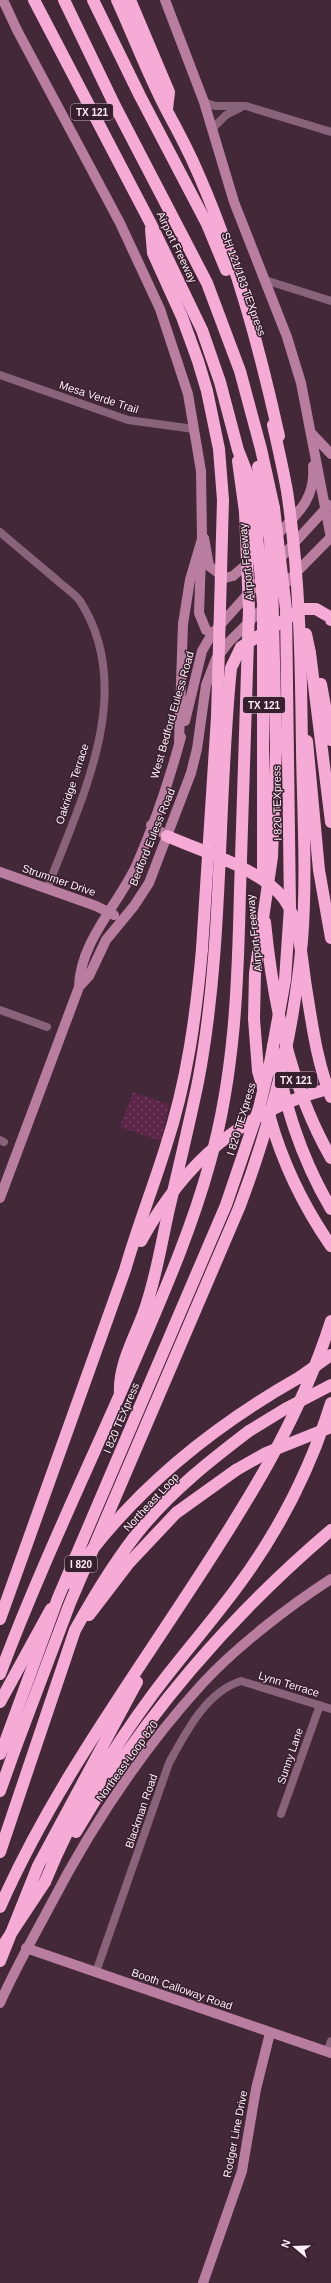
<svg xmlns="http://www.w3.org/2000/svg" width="331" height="2283" font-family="Helvetica,sans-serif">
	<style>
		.grass { fill: url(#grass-dots) }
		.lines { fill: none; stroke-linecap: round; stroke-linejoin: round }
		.street { stroke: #896379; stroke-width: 8 }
		.secondary { stroke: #b97da0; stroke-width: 10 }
		.highway { stroke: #f6abd6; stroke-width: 12 }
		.highway-bridge { stroke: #f6abd6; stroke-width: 12 }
		.labels { text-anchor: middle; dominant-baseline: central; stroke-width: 3; stroke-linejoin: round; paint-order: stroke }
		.shield { fill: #381f2e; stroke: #c3b1bb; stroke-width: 1 }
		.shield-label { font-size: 10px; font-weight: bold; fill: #feeff7 }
		.street-label { font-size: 11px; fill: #feeff7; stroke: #381f2e }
	</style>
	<defs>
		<pattern id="grass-dots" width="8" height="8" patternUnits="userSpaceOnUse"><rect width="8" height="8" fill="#5c2648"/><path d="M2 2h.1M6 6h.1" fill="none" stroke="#744663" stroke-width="1.8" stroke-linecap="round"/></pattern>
	</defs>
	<rect width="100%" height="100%" fill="#432838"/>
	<path class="grass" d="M 133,1092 L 169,1104 L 161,1141 L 120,1127 Z"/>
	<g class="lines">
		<path class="street" d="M 204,102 L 215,106 L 246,106 L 331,132
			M 212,129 L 226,115 L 240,108
			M 265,280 L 331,301
			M 0,375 L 128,420 L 194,429
			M 0,532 C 19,549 40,565 60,583 C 66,588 75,594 80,601 C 138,691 80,801 47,889
			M 0,1010 L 47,1027
			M 0,1140 L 4,1142
			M 281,1814 L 320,1705
			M 96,1972 L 169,1763 C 186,1732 206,1692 241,1681 L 331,1709
			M 327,2052 L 331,2041"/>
		<path class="secondary" d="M 3,0 L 17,30 L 120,223 L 160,309 L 188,394 L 201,471 L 202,539 L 190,580 L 183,624 L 179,742
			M 165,0 L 204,102 L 234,202 L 287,337 L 301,383 L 331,538
			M 312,434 L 331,454
			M 204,538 L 209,566 L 225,578 L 233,576 L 263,550
			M 274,538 C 296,515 316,500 313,466
			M 201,558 L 199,613 L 206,630 L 218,637
			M 276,563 L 329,505
			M 279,590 L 331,537
			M 185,721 L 202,651 L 212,634 L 264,576
			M 151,825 L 167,836
			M 0,872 L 96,906 L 114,915
			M 79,987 C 80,941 119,904 137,864 C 154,825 170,778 181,737
			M 0,1198 L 79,987 L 89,976 L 106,940 L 134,906 L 149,883 L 191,773 L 197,749 L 206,685 L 216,659 L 229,642 L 266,605
			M 26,1948 L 331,2053
			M 0,2003 C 15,1969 33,1938 50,1906 C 91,1827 142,1750 202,1684 C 236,1647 289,1606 331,1579
			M 203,2283 L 242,2171 L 256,2089 L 270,2033"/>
		<path class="highway" d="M 34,0 L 151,224 L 202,330 L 220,382 L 238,450 L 249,478 L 255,512
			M 64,0 L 115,106 L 207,283 L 240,371 L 261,449 L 274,508
			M 93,0 L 140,96 L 207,224 L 226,270
			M 117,0 C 134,37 148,75 167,111 C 178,131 189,152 198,173 C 235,257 259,346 279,436
			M 130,0 L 169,92 L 167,109
			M 151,229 L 153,253 L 182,317 L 198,361 L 207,391 L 219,449 L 223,500
			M 238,461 L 245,512
			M 310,653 L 331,822
			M 321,684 L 331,740
			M 307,741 L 319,870 L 331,938
			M 167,836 C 203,852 250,865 278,892 C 301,914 301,958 306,987 C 312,1024 317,1063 331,1097
			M 265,922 C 273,1003 290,1086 331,1158
			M 273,1046 C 286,1107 299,1154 331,1209
			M 120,1394 C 118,1362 138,1333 147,1303 C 157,1272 162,1240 169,1209 C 179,1167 189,1125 198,1082 C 224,946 217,806 231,668 L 241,647 L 302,609 L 316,609 L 330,617 L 331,620
			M 68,1583 C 127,1495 208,1429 300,1377
			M 89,1615 L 128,1564 L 176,1513 L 236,1470
			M 0,1619 L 125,1270 C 137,1228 153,1188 166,1146 C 187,1082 196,1016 202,949
			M 0,1674 C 41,1565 92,1460 138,1353 C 165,1290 192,1228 210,1162 C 235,1073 238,982 240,890
			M 0,1702 L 51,1609
			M 0,1754 L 4,1745
			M 0,1791 L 15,1749
			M 76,1832 C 142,1718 231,1615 331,1530
			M 0,1852 L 75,1630 C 95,1594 117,1557 144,1525 C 174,1489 211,1460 249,1431
			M 45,1882 C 72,1815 110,1752 153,1694 C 179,1659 209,1625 235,1590 C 278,1533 310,1470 331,1403
			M 0,1907 C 49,1796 120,1697 186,1596 C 244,1508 299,1422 331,1321
			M 0,1961 L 38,1866 L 137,1682"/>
		<path class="highway-bridge" d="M 258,467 L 270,540 L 272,578 L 276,748 L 272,857 L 255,973 L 254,1019 L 258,1071 L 263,1088
			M 255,512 L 263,604 L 263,876
			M 306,634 L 310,653
			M 240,890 L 249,609 L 245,512
			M 202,949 L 217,717 L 223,500
			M 270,1118 C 283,1164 304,1207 331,1246
			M 141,1241 C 184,1163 243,1110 331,1088
			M 300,1377 L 331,1355
			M 249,1431 L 285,1409 L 331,1385
			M 236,1470 L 266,1453 L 331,1427
			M 4,1745 L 58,1598 L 226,1205 L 259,1108 L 270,1063 L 285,980 L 290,907 L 286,609 L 274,508
			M 15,1749 L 70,1603 L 239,1208 C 272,1121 294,1034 302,941 C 307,878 303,813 302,750 C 301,663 300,577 287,491 C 283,469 278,447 273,425
			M 0,1950 L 45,1882"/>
	</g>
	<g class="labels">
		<g class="shield">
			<rect x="71" y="104" width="42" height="16" rx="3"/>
			<rect x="243" y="697" width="42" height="16" rx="3"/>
			<rect x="275" y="1072" width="42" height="16" rx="3"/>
			<rect x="65" y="1556" width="32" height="16" rx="3"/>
		</g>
		<g class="shield-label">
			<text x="92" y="112">TX 121</text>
			<text x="264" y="705">TX 121</text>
			<text x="296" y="1080">TX 121</text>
			<text x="81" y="1564">I 820</text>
		</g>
		<g class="street-label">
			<text transform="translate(177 247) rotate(64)">Airport Freeway</text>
			<text transform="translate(244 284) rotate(70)">SH 121/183 TEXpress</text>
			<text transform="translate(99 397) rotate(18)">Mesa Verde Trail</text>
			<text transform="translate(246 562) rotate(-95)">Airport Freeway</text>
			<text transform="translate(172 715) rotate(-74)">West Bedford Euless Road</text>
			<text transform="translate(72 784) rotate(-72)">Oakridge Terrace</text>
			<text transform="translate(277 803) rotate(-91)">I 820 TEXpress</text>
			<text transform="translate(152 837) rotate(-68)">Bedford Euless Road</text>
			<text transform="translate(59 880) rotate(19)">Strummer Drive</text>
			<text transform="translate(254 933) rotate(-96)">Airport Freeway</text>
			<text transform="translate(241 1119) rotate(-73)">I 820 TEXpress</text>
			<text transform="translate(121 1418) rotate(-67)">I 820 TEXpress</text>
			<text transform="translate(151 1502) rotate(-47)">Northeast Loop</text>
			<text transform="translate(289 1684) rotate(17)">Lynn Terrace</text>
			<text transform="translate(290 1756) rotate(-71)">Sunny Lane</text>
			<text transform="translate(127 1761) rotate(-54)">Northeast Loop 820</text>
			<text transform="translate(141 1811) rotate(-71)">Blackman Road</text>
			<text transform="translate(182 1989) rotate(19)">Booth Calloway Road</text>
			<text transform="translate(235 2134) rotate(-79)">Rodger Line Drive</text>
		</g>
	</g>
	<g transform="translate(295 2247) rotate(289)" stroke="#381f2e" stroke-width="3" paint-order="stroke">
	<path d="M0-3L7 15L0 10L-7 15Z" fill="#feeff7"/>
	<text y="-6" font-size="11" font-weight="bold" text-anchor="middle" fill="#feeff7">N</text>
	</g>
</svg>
